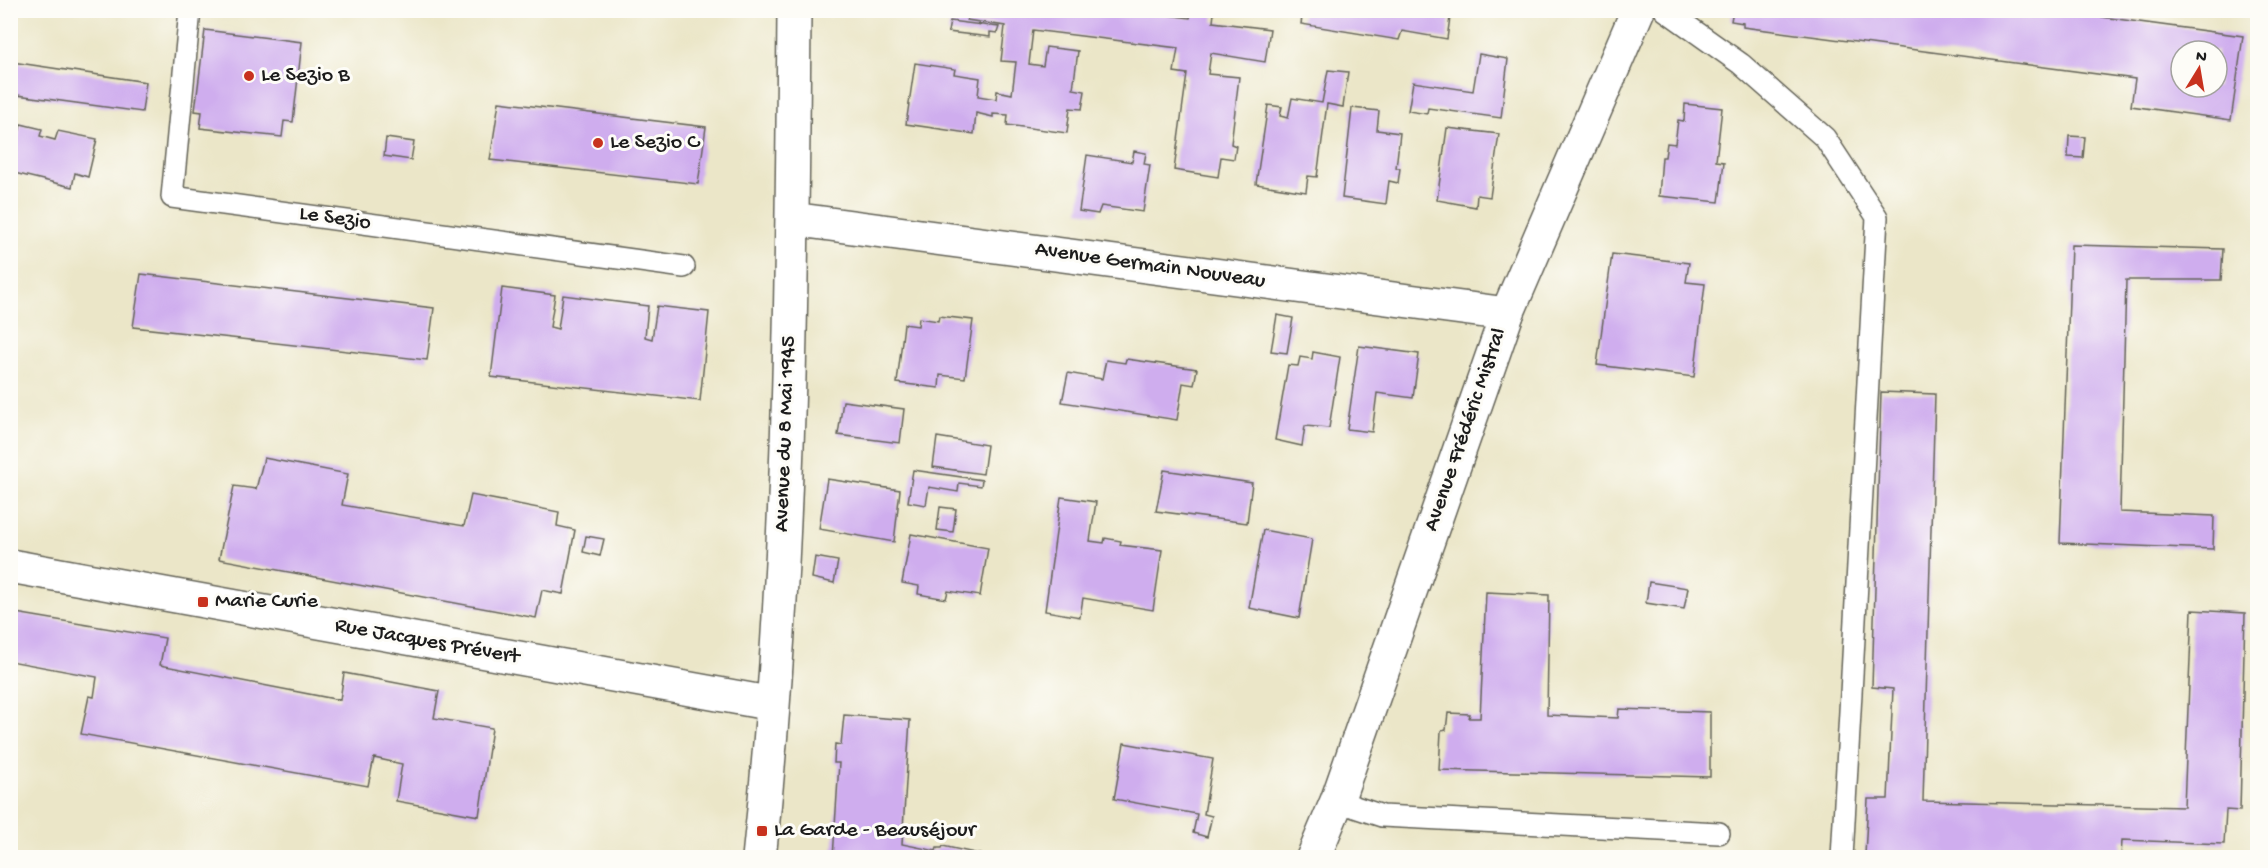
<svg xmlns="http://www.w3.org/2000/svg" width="2268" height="868" font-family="'Gochi Hand',sans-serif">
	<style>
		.building { fill: #cfadee; fill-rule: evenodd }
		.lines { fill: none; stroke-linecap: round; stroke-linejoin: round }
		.lane-casing { stroke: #646358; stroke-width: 24 }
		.street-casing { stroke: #646358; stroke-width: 36 }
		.secondary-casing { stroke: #646358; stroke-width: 36 }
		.lane { stroke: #fff; stroke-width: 21 }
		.street { stroke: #fff; stroke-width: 33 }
		.secondary { stroke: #fff; stroke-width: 33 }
		.poi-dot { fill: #c8321e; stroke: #fdfcf7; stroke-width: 2 }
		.labels { text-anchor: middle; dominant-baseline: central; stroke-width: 6; stroke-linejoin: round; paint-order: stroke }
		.poi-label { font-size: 22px; fill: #1c1c1c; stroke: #fdfcf7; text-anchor: start }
		.street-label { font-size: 22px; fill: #1c1c1c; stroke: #fdfcf7 }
	</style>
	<rect width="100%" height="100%" fill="#fdfcf7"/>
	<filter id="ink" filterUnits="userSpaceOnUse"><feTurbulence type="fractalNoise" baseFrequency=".0167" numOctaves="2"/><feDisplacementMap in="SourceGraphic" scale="12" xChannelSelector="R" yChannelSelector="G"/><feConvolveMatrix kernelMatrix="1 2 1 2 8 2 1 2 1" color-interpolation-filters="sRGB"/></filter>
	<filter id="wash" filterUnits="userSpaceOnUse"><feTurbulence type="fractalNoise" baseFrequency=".008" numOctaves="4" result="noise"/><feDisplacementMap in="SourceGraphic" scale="24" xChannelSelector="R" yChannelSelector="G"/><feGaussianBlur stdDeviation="1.35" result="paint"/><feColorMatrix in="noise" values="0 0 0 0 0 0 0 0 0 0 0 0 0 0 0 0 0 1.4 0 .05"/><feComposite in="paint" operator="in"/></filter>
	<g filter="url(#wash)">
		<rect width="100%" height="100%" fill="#ebe6c8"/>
		<g id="blocks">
			<path class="building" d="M 968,10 L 1129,10 L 1190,18 L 1193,10 L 1214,13 L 1213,22 L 1270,29 L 1265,62 L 1211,53 L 1208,74 L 1239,77 L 1231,144 L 1236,146 L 1234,159 L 1221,157 L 1218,177 L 1174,170 L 1187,74 L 1174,72 L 1178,48 L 1033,30 L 1029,64 L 1043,66 L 1046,47 L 1078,51 L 1073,89 L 1085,91 L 1082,109 L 1070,108 L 1067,133 L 1007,125 L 1008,115 L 993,114 L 993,117 L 976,113 L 974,134 L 906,124 L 915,63 L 955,69 L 954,74 L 980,78 L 978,96 L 996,99 L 997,91 L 1012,94 L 1016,62 L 1001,61 L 1005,26 L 967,20 Z
				M 1303,10 L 1451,10 L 1447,39 L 1402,31 L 1399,40 L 1301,24 Z
				M 1733,10 L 2050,10 L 2243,36 L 2231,120 L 2131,106 L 2135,79 L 1743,27 L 1743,23 L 1731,21 ZM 2181,51 L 2217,51 L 2217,87 L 2181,87 Z
				M 950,21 L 991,26 L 999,27 L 997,33 L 990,32 L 990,37 L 948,32 Z
				M 205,30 L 302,42 L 293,122 L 284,121 L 282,137 L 200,128 L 202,112 L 195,111 Z
				M 1479,54 L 1508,59 L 1501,118 L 1428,108 L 1427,114 L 1408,111 L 1413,82 L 1473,91 Z
				M 12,62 L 146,82 L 142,112 L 10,94 Z
				M 1328,70 L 1348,72 L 1343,107 L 1327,104 L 1317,177 L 1308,176 L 1306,192 L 1256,184 L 1268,105 L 1282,107 L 1280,116 L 1288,118 L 1292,98 L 1322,103 Z
				M 499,102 L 706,127 L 698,184 L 490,160 Z
				M 1685,104 L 1722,108 L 1716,161 L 1724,162 L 1719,202 L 1659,196 L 1662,157 L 1665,157 L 1667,143 L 1675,144 L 1678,120 L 1684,121 Z
				M 1352,108 L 1379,111 L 1377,130 L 1400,133 L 1396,168 L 1400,168 L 1398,183 L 1389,181 L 1386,204 L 1342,198 Z
				M 21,124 L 42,129 L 40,136 L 55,140 L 58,131 L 97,139 L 88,177 L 75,173 L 72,187 L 10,172 L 12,143 L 16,145 Z
				M 1447,128 L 1499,134 L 1490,197 L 1477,195 L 1476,207 L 1437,200 Z
				M 2069,136 L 2085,137 L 2083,158 L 2068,157 Z
				M 386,138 L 414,142 L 411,160 L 384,156 Z
				M 1134,151 L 1146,153 L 1144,164 L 1150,165 L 1143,212 L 1101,206 L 1098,214 L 1079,211 L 1087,155 L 1132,162 Z
				M 2071,245 L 2223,249 L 2221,280 L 2126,280 L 2120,512 L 2214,516 L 2213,549 L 2060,543 Z
				M 1612,254 L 1689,263 L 1686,282 L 1705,284 L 1694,377 L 1597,365 Z
				M 141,274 L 434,308 L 427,360 L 133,327 Z
				M 502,288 L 555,295 L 550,327 L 558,329 L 563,295 L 648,306 L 645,337 L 652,339 L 657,306 L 709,312 L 700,401 L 491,377 Z
				M 1277,315 L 1293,318 L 1287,353 L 1271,351 Z
				M 939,316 L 973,320 L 965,378 L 940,375 L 939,388 L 897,383 L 904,324 L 918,326 L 919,318 L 938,321 Z
				M 1359,346 L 1419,354 L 1413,398 L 1377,393 L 1372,432 L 1347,429 Z
				M 1313,352 L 1340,357 L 1329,428 L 1305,426 L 1302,446 L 1275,440 L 1288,365 L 1298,366 L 1300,357 L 1312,359 Z
				M 1126,359 L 1197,369 L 1194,385 L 1183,383 L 1177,420 L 1062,402 L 1068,373 L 1102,379 L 1106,360 L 1125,363 Z
				M 1881,392 L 1935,394 L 1923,801 L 2184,807 L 2192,610 L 2245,613 L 2240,811 L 2226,810 L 2224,844 L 2122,840 L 2121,858 L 1933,858 L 1865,855 L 1868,799 L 1888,799 L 1893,689 L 1872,687 Z
				M 843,401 L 904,409 L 900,443 L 838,435 Z
				M 937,437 L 987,445 L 983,474 L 933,467 Z
				M 264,458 L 348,474 L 342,505 L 464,526 L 471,495 L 559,512 L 557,526 L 575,530 L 563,594 L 542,590 L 536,618 L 219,559 L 234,486 L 256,489 Z
				M 913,470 L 982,480 L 981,486 L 959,483 L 958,492 L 929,487 L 926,505 L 908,502 Z
				M 1164,470 L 1252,483 L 1247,523 L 1156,511 Z
				M 827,479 L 900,490 L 894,542 L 819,529 Z
				M 1061,497 L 1096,502 L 1090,541 L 1104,543 L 1105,538 L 1121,541 L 1120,545 L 1162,550 L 1153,610 L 1083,598 L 1080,617 L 1045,611 Z
				M 940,507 L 956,509 L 953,532 L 937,530 Z
				M 1263,530 L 1312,539 L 1299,618 L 1249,608 Z
				M 911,534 L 988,548 L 980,596 L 948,591 L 946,599 L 918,594 L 919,586 L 902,583 Z
				M 586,536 L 604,539 L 600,556 L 583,552 Z
				M 815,557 L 838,561 L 834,583 L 812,578 Z
				M 1649,582 L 1688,588 L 1684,609 L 1646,603 Z
				M 1486,592 L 1549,595 L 1547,715 L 1618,718 L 1619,709 L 1710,712 L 1710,777 L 1439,770 L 1441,731 L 1446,730 L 1448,713 L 1470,714 L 1469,718 L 1480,718 Z
				M 10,612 L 165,638 L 160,665 L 340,700 L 344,673 L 439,691 L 434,718 L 492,728 L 479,816 L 396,801 L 402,764 L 374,758 L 368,786 L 81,734 L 89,696 L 94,697 L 97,677 L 10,661 Z
				M 844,715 L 910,720 L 902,844 L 936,851 L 937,848 L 942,848 L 943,846 L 997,858 L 833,858 L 839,763 L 834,763 L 835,744 L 841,745 Z
				M 1124,743 L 1213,759 L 1204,814 L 1212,816 L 1207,837 L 1193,833 L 1197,814 L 1114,799 Z"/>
		</g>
	</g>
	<g filter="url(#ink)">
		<use href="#blocks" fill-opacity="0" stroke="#646358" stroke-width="1.5"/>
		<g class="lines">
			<defs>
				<path id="lane" d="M 190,10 L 172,197 L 684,267
					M 1665,10 L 1741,64 L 1825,138 L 1877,217 L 1842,858
					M 1337,801 L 1382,816 L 1719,833"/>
				<path id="street" d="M 792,219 L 1507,314
					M 10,566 L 773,704
					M 759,858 C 790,576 792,293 794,10"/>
				<path id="secondary" d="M 1313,858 L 1337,801 L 1507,314 L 1638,10"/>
			</defs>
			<use href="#lane" class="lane-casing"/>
			<use href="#street" class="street-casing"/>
			<use href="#secondary" class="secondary-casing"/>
			<use href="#lane" class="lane"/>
			<use href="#street" class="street"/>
			<use href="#secondary" class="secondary"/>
		</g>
	</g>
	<g class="poi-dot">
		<circle cx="249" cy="76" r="6"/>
		<circle cx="598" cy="143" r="6"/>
		<rect x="197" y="596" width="12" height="12" rx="3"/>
		<rect x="756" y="825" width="12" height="12" rx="3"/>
	</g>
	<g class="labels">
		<g class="poi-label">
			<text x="261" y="76">Le Sezio B</text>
			<text x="610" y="143">Le Sezio C</text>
			<text x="215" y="602">Marie Curie</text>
			<text x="774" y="831">La Garde - Beauséjour</text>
		</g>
		<g class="street-label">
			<text transform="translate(335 219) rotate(8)">Le Sezio</text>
			<text transform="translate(1150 266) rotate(8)">Avenue Germain Nouveau</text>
			<text transform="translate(1466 430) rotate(-71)">Avenue Frédéric Mistral</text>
			<text transform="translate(786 434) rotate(-88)">Avenue du 8 Mai 1945</text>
			<text transform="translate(427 642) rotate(10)">Rue Jacques Prévert</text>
		</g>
	</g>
	<rect width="2268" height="868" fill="none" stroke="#fdfcf7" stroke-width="36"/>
	<g transform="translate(2199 69) rotate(11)"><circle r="28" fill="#fdfcf7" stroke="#a3a29f" stroke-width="1.5"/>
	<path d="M0-4.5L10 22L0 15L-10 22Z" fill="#c8321e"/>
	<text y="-9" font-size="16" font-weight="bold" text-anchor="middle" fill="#1c1c1c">N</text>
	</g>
</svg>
